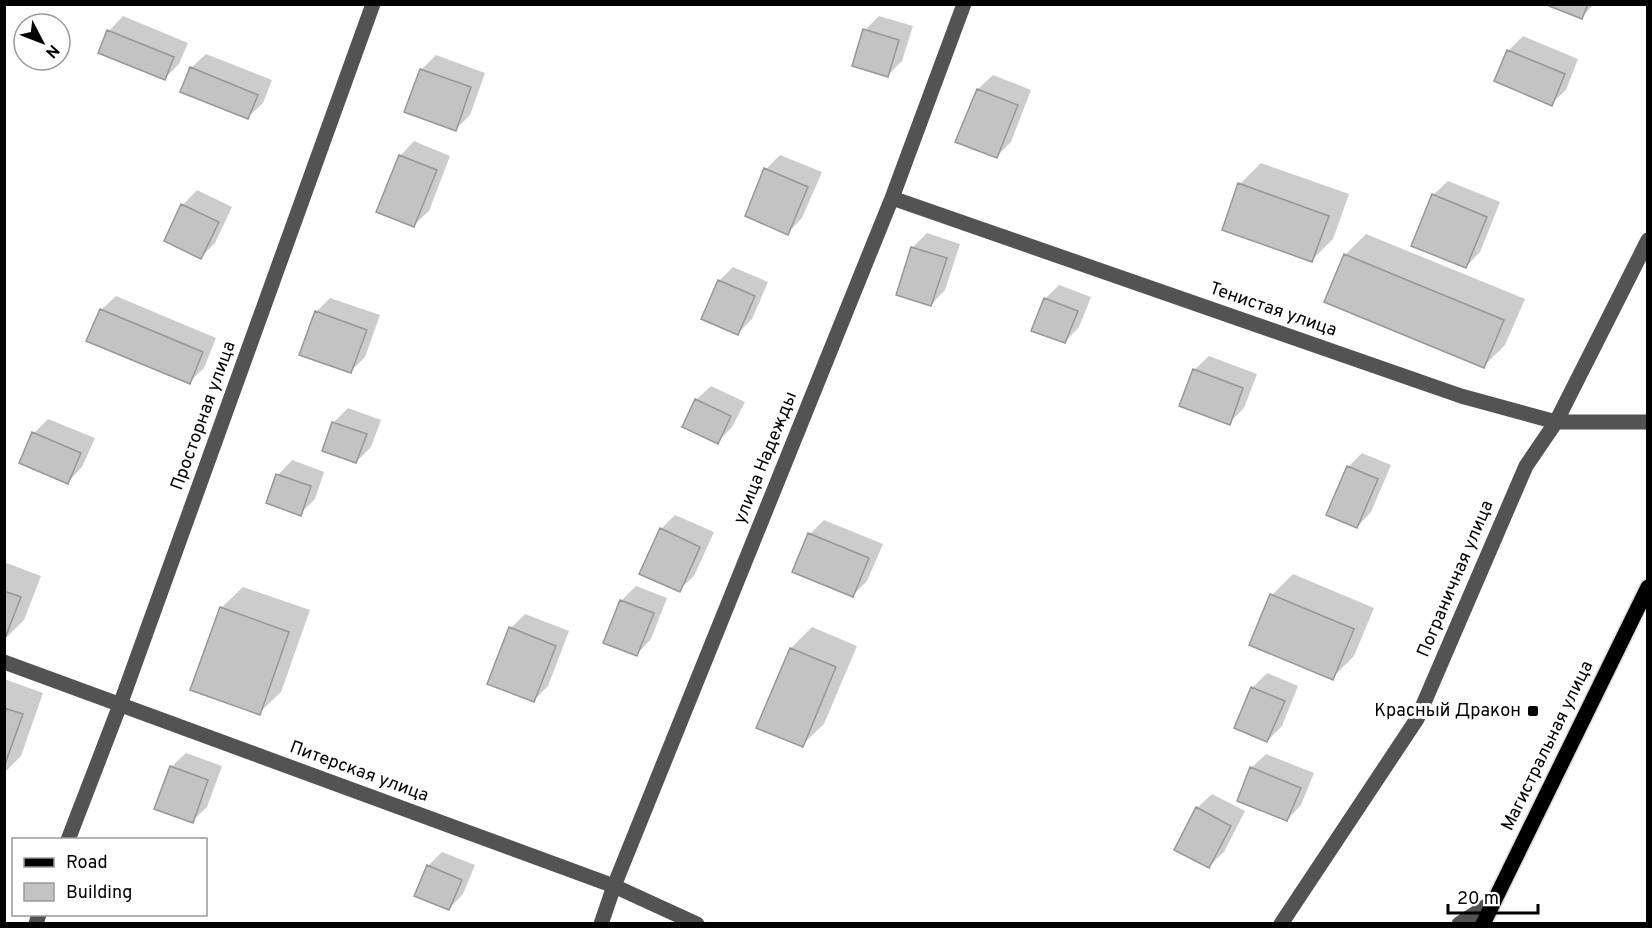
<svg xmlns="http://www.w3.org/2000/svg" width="1652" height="928" font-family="Overpass,sans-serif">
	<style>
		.shadow { fill: #0003 }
		.building { fill: #c3c3c3; stroke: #979797; stroke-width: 1.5 }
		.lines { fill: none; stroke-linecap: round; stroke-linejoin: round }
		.major-casing { stroke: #dbdbdb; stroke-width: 18 }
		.minor { stroke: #535353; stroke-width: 15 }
		.major { stroke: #000; stroke-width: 15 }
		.poi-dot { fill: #000; stroke: #fff; stroke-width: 2 }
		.labels { text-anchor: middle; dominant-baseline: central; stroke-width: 6; stroke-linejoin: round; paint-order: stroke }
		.street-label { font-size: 18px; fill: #000; stroke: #fff }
		.poi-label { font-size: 18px; fill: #000; stroke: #fff; text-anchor: end }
	</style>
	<rect width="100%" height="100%" fill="#fff"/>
	<path class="shadow" d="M 1548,4 L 1594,4 L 1582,17 Z
		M 123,16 L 188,43 L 179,64 L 165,78 L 109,31 Z
		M 879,16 L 913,26 L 902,61 L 888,75 L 865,30 Z
		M 1523,36 L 1578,59 L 1566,90 L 1551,104 L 1496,81 L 1508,51 Z
		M 206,54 L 272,80 L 263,103 L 248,117 L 191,68 Z
		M 436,55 L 485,73 L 470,115 L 456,129 L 421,70 Z
		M 993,75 L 1031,90 L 1011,142 L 996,157 L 957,141 L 978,89 Z
		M 414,141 L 450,156 L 429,211 L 414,225 L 400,156 Z
		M 780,155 L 822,172 L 802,218 L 788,233 L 766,169 Z
		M 1261,163 L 1349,194 L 1333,239 L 1311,261 L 1240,184 Z
		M 1448,181 L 1500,202 L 1480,252 L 1466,267 L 1433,195 Z
		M 197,190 L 232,207 L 215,243 L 201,257 L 183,205 Z
		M 927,233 L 960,244 L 945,290 L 931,305 L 912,248 Z
		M 1366,234 L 1525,299 L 1505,345 L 1484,366 L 1345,255 Z
		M 733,267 L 768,282 L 752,319 L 738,333 L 719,281 Z
		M 1059,285 L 1091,297 L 1079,327 L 1065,342 L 1045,299 Z
		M 116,296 L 216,338 L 204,368 L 189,382 L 101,310 Z
		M 330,298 L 380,315 L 365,357 L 351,371 L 316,312 Z
		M 1209,356 L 1257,374 L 1244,408 L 1229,423 L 1194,370 Z
		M 711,386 L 745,402 L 732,427 L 718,442 L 696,400 Z
		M 348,408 L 381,420 L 371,447 L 356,462 L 333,423 Z
		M 48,419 L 95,438 L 82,467 L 68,482 L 34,433 Z
		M 1362,453 L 1391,465 L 1371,512 L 1357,527 L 1348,467 Z
		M 292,460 L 324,472 L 315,499 L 300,514 L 278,475 Z
		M 675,515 L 714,532 L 694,576 L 679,590 L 661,529 Z
		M 824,520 L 883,544 L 867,581 L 853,595 L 810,534 Z
		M 4,562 L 41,576 L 24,620 L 4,640 Z
		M 1293,574 L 1374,608 L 1354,656 L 1332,678 L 1272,595 Z
		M 636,586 L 667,598 L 651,639 L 637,654 L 621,601 Z
		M 243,587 L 310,610 L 281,692 L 259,713 L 221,608 Z
		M 525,614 L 569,631 L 548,686 L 534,700 L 511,628 Z
		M 812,627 L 857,646 L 824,724 L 802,745 L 791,648 Z
		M 1267,673 L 1298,686 L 1282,726 L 1267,741 L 1252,688 Z
		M 4,679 L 43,693 L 21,756 L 4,773 Z
		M 186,753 L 222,766 L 207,807 L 192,821 L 171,767 Z
		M 1266,754 L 1314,773 L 1301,805 L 1287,820 L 1251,768 Z
		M 1212,794 L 1245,811 L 1224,852 L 1209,866 L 1197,808 Z
		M 442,852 L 475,865 L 463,894 L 449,909 L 428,866 Z"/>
	<path class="building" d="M 1544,4 L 1588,4 L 1582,19 Z
		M 863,29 L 899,40 L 888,77 L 852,66 Z
		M 107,30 L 174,57 L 165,80 L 98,53 Z
		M 1507,50 L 1565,74 L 1552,106 L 1494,81 Z
		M 190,67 L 258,95 L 248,119 L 180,92 Z
		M 420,69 L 471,87 L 456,131 L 404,112 Z
		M 977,89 L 1018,105 L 997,158 L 955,142 Z
		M 399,155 L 437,170 L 414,227 L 376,212 Z
		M 764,168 L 808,187 L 788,235 L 745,216 Z
		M 1238,183 L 1329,216 L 1312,262 L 1222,230 Z
		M 1432,194 L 1487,217 L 1466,268 L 1411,246 Z
		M 181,204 L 219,222 L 201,259 L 164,241 Z
		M 911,247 L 947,258 L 931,306 L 896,295 Z
		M 1344,254 L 1504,320 L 1484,368 L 1324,302 Z
		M 718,280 L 755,296 L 738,335 L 701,319 Z
		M 1044,298 L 1078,311 L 1065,343 L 1031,331 Z
		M 100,309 L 203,352 L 190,384 L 86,341 Z
		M 315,311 L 367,330 L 351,373 L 299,355 Z
		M 1193,369 L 1243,388 L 1230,425 L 1179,406 Z
		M 695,399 L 731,416 L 718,444 L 682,427 Z
		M 332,422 L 367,434 L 356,463 L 322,451 Z
		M 32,432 L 81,453 L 68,484 L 19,463 Z
		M 1347,466 L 1378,479 L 1357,528 L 1326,515 Z
		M 276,474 L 311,486 L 301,516 L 266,503 Z
		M 660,528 L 700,547 L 680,592 L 639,574 Z
		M 808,533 L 869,558 L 853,597 L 792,572 Z
		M 4,591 L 21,597 L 4,641 Z
		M 1270,594 L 1354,629 L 1333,680 L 1249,645 Z
		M 620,600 L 654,613 L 637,656 L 603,643 Z
		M 220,607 L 289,632 L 260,715 L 190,690 Z
		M 509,627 L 556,646 L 534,702 L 487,684 Z
		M 790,648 L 836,667 L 803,747 L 756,728 Z
		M 1251,687 L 1285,701 L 1267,742 L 1234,728 Z
		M 4,708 L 23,714 L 4,767 Z
		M 170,766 L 208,780 L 193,823 L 154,809 Z
		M 1250,767 L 1301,788 L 1287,821 L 1237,801 Z
		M 1196,807 L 1231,826 L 1209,868 L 1174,850 Z
		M 427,865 L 462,880 L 449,910 L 414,896 Z"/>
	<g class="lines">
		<defs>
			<path id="major" d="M 1483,924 L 1648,587"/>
		</defs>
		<use href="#major" class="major-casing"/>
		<path class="minor" d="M 892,198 L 1461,396 L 1556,422 L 1648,422
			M 4,662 L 614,886 L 697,924
			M 68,840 L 120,705 L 373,4
			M 36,924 L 39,914
			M 601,924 L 614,886 L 892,198 L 964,4
			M 1281,924 L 1417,719 L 1526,466 L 1556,422 L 1648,240
			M 1459,924 L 1494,901"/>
		<use href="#major" class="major"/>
	</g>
	<rect class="poi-dot" x="1527" y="705" width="12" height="12" rx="3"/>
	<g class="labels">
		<g class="street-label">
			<text transform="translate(1273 310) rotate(19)">Тенистая улица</text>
			<text transform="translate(204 416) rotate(-70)">Просторная улица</text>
			<text transform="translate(766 458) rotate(-68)">улица Надежды</text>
			<text transform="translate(1456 579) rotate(-67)">Пограничная улица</text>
			<text transform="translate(1548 746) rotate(-64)">Магистральная улица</text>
			<text transform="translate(359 772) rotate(20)">Питерская улица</text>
		</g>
		<g class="poi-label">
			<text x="1521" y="711">Красный Дракон</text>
		</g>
	</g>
	<rect width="1652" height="928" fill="none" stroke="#000000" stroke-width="12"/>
	<rect x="12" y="838" width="195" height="78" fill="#ffffff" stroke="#999999" stroke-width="1.5"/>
	<rect x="24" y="858" width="30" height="9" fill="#000000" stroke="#999999" stroke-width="1.5"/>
	<text x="66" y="868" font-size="18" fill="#000000">Road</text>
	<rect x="24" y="883" width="30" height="18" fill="#c3c3c3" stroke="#999999" stroke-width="1.5"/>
	<text x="66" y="898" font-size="18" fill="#000000">Building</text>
	<g transform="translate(42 42) rotate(132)"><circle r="28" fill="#ffffff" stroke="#999999" stroke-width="1.5"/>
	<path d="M0-4.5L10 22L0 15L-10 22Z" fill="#000000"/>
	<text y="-9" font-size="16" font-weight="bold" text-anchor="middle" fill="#000000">N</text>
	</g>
	<path d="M1448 904v9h90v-9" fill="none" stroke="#000000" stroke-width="3"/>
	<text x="1457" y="904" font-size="18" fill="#000000" stroke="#ffffff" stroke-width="4.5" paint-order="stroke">20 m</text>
</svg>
